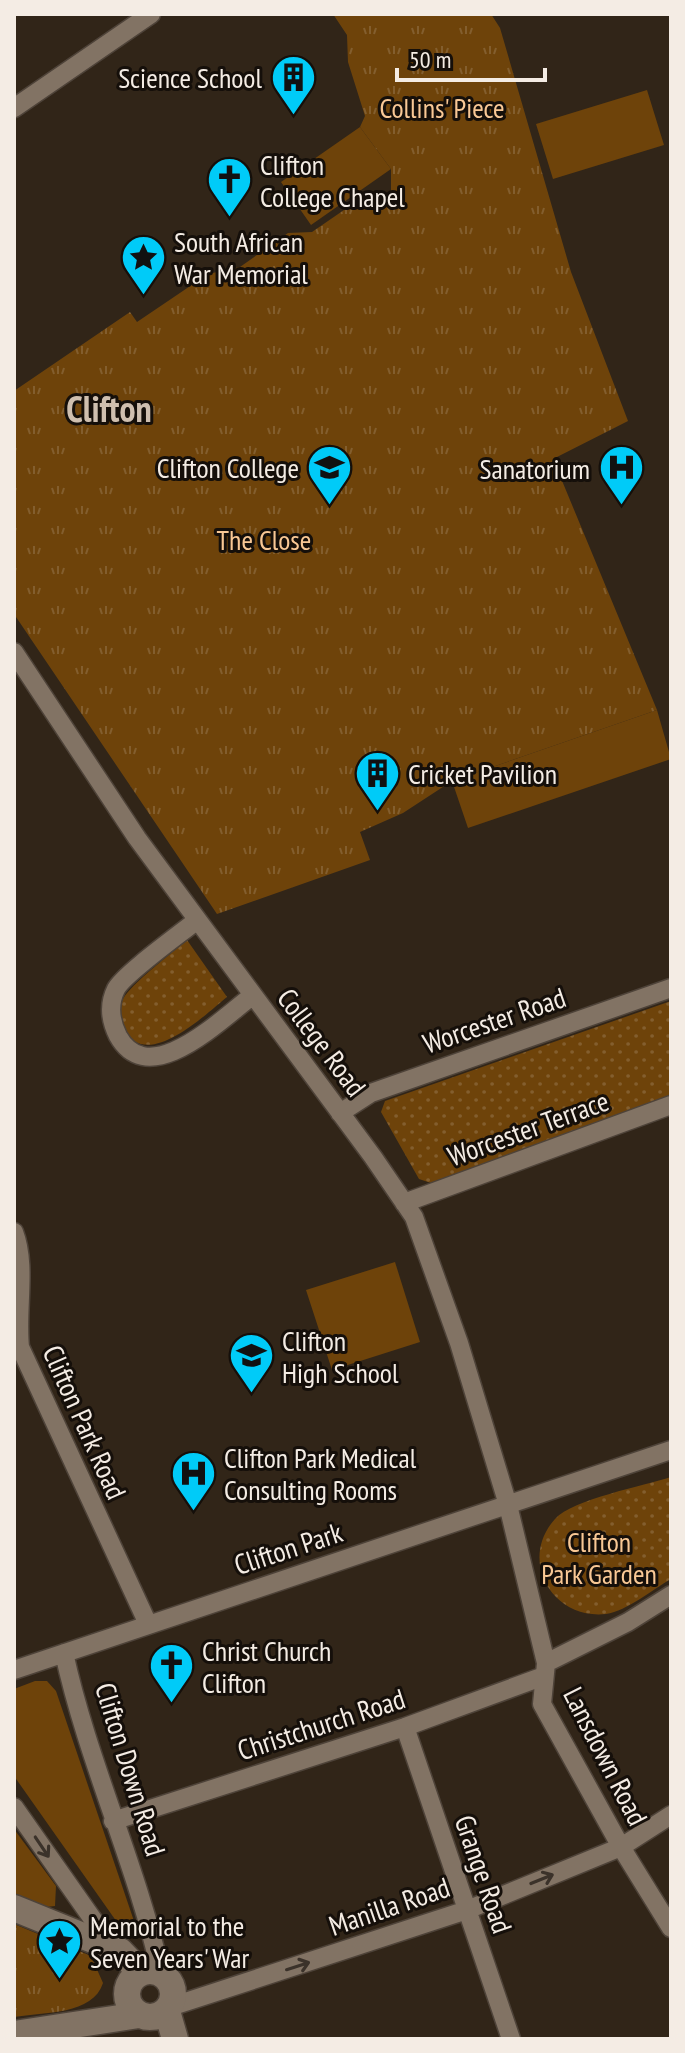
<svg xmlns="http://www.w3.org/2000/svg" width="685" height="2053" font-family="'PT Sans Narrow',sans-serif">
	<style>
		.grass { fill: #6e430a }
		.park { fill: url(#park-tufts) }
		.garden { fill: url(#garden-dots) }
		.lines { fill: none; stroke-linecap: round; stroke-linejoin: round }
		.street-casing { stroke: #4e4339; stroke-width: 21 }
		.secondary-casing { stroke: #4e4339; stroke-width: 29 }
		.street { stroke: #827364; stroke-width: 18 }
		.secondary { stroke: #827364; stroke-width: 26 }
		.oneway { stroke: #3b322a }
		.labels { text-anchor: middle; dominant-baseline: central; stroke-width: 6; stroke-linejoin: round; paint-order: stroke }
		.poi-label { font-size: 28px; fill: #f4ece4; stroke: #150f0a; text-anchor: start }
		.park-label { font-size: 28px; fill: #f9c895; stroke: #150f0a }
		.street-label { font-size: 28px; fill: #f4ece4; stroke: #150f0a }
		.district-label { font-size: 36px; font-weight: bold; fill: #cfbfaf; stroke: #150f0a }
	</style>
	<defs>
		<pattern id="park-tufts" width="24" height="20" patternUnits="userSpaceOnUse" patternTransform="scale(2)"><rect width="24" height="20" fill="#6e430a"/><path d="M3 7l-1-3M5 7V3M7 7l1-3M15 17l-1-3M17 17v-4M19 17l1-3" fill="none" stroke="#835e2e"/></pattern>
		<pattern id="garden-dots" width="8" height="8" patternUnits="userSpaceOnUse" patternTransform="scale(2)"><rect width="8" height="8" fill="#6e430a"/><path d="M2 2h.1M6 6h.1" fill="none" stroke="#835e2e" stroke-width="1.8" stroke-linecap="round"/></pattern>
	</defs>
	<rect width="100%" height="100%" fill="#312518"/>
	<path class="grass" d="M 647,90 L 664,145 L 553,179 L 536,124 Z
		M 360,127 L 391,169 L 311,225 L 281,182 Z
		M 657,710 L 671,759 L 468,828 L 452,781 Z
		M 395,1262 L 420,1342 L 332,1370 L 306,1290 Z
		M 35,1681 L 47,1681 L 56,1691 L 135,1924 L 126,1935 L 14,1776 L 14,1689 Z
		M 14,1829 L 56,1886 L 55,1906 L 46,1907 L 14,1895 Z"/>
	<path class="park" d="M 333,14 L 491,14 L 500,28 L 571,272 L 628,421 L 553,459 L 657,710 L 452,781 L 403,813 L 360,832 L 370,860 L 217,914 L 14,614 L 14,391 L 130,312 L 137,322 L 208,274 L 240,267 L 288,233 L 312,232 L 360,199 L 377,199 L 391,209 L 391,169 L 360,127 L 365,116 L 348,62 L 347,35 Z
		M 14,1924 L 91,1956 L 103,1983 C 93,2015 44,2012 14,2017 Z"/>
	<path class="garden" d="M 187,940 L 227,997 C 207,1013 146,1073 124,1029 C 121,1021 119,1007 123,999 C 130,985 173,952 187,940 Z
		M 671,1001 L 671,1097 L 434,1184 L 419,1179 L 381,1112 L 385,1101 Z
		M 671,1477 L 671,1579 C 653,1589 627,1611 606,1614 C 552,1620 518,1560 555,1519 C 573,1499 644,1486 671,1477 Z"/>
	<g class="lines">
		<defs>
			<path id="street" d="M 14,108 L 151,14
				M 14,652 L 137,838 L 373,1157 L 414,1217 L 459,1343 L 508,1505 L 546,1663 L 542,1704 L 621,1847 L 671,1928
				M 196,921 C 180,934 124,974 116,989 C 108,1005 110,1020 118,1036 C 149,1092 221,1019 252,996
				M 340,1113 L 371,1093 L 671,988
				M 404,1203 L 671,1105
				M 14,1232 C 27,1266 16,1309 20,1347 L 148,1624
				M 64,1653 C 88,1763 137,1865 161,1974
				M 546,1663 L 628,1622 L 671,1595
				M 14,1670 L 671,1450
				M 405,1727 L 511,2039
				M 14,1807 L 113,1948
				M 113,1821 L 405,1727 L 544,1676
				M 170,2007 L 467,1910 L 621,1847 L 671,1815"/>
			<path id="secondary" d="M 14,1908 L 120,1951 L 141,1973
				M127 1994a23 23 0 1 1 46 0a23 23 0 1 1-46 0Z
				M 167,2011 L 175,2039
				M 14,2034 L 139,2015"/>
		</defs>
		<use href="#street" class="street-casing"/>
		<use href="#secondary" class="secondary-casing"/>
		<use href="#street" class="street"/>
		<use href="#secondary" class="secondary"/>
	</g>
	<defs><path id="oneway-shaft" d="M-6 0H5M1.5-3L5.5 0L1.5 3" fill="none" stroke-width="1.6" stroke-linecap="round" stroke-linejoin="round" transform="scale(2)"/></defs>
	<g class="oneway">
		<use href="#oneway-shaft" transform="translate(42 1847) rotate(56)"/>
		<use href="#oneway-shaft" transform="translate(542 1879) rotate(-22)"/>
		<use href="#oneway-shaft" transform="translate(298 1966) rotate(-18)"/>
	</g>
	<defs>
		<symbol id="building-pin" viewBox="-11 -11 22 30"><path d="M0 17L-7.5 6A9.5 9.5 0 1 1 7.5 6Z" fill="#00cbf8" stroke="#150f0a"/><path d="M-4-6H4V6H1V3H-1V6H-4ZM-2.5-4.3h1.7v1.8h-1.7ZM.8-4.3h1.7v1.8H.8ZM-2.5-1h1.7V.8h-1.7ZM.8-1h1.7V.8H.8Z" fill="#111"/></symbol>
		<symbol id="church-pin" viewBox="-11 -11 22 30"><path d="M0 17L-7.5 6A9.5 9.5 0 1 1 7.5 6Z" fill="#00cbf8" stroke="#150f0a"/><path d="M-1.2-6h2.4v3.5h3.3v2.4h-3.3V6h-2.4V-.1h-3.3v-2.4h3.3Z" fill="#111"/></symbol>
		<symbol id="sight-pin" viewBox="-11 -11 22 30"><path d="M0 17L-7.5 6A9.5 9.5 0 1 1 7.5 6Z" fill="#00cbf8" stroke="#150f0a"/><path d="M0-6L1.8-2.2L6-1.7L2.9 1.2L3.7 5.4L0 3.3L-3.7 5.4L-2.9 1.2L-6-1.7L-1.8-2.2Z" fill="#111"/></symbol>
		<symbol id="school-pin" viewBox="-11 -11 22 30"><path d="M0 17L-7.5 6A9.5 9.5 0 1 1 7.5 6Z" fill="#00cbf8" stroke="#150f0a"/><path d="M0-5L7-2L0 1L-7-2ZM-4 1L0 2.5L4 1V4Q0 6-4 4Z" fill="#111"/></symbol>
		<symbol id="hospital-pin" viewBox="-11 -11 22 30"><path d="M0 17L-7.5 6A9.5 9.5 0 1 1 7.5 6Z" fill="#00cbf8" stroke="#150f0a"/><path d="M-5-5h3v3.5h4V-5h3V5h-3V1.5h-4V5h-3Z" fill="#111"/></symbol>
	</defs>
	<g fill-rule="evenodd">
		<use href="#building-pin" x="268" y="52" width="51" height="69"/>
		<use href="#church-pin" x="204" y="154" width="51" height="69"/>
		<use href="#sight-pin" x="118" y="232" width="51" height="69"/>
		<use href="#school-pin" x="304" y="442" width="51" height="69"/>
		<use href="#hospital-pin" x="596" y="442" width="51" height="69"/>
		<use href="#building-pin" x="352" y="748" width="51" height="69"/>
		<use href="#school-pin" x="226" y="1330" width="51" height="69"/>
		<use href="#hospital-pin" x="168" y="1448" width="51" height="69"/>
		<use href="#church-pin" x="146" y="1640" width="51" height="69"/>
		<use href="#sight-pin" x="34" y="1916" width="51" height="69"/>
	</g>
	<g class="labels">
		<g class="poi-label">
			<text x="262" y="77" text-anchor="end">Science School</text>
			<text x="260" y="164">Clifton<tspan x="260" dy="32">College Chapel</tspan></text>
			<text x="174" y="241">South African<tspan x="174" dy="32">War Memorial</tspan></text>
			<text x="299" y="467" text-anchor="end">Clifton College</text>
			<text x="590" y="468" text-anchor="end">Sanatorium</text>
			<text x="408" y="773">Cricket Pavilion</text>
			<text x="282" y="1340">Clifton<tspan x="282" dy="32">High School</tspan></text>
			<text x="224" y="1457">Clifton Park Medical<tspan x="224" dy="32">Consulting Rooms</tspan></text>
			<text x="202" y="1650">Christ Church<tspan x="202" dy="32">Clifton</tspan></text>
			<text x="90" y="1925">Memorial to the<tspan x="90" dy="32">Seven Years' War</tspan></text>
		</g>
		<g class="park-label">
			<text x="442" y="107">Collins' Piece</text>
			<text x="264" y="539">The Close</text>
			<text x="599" y="1541">Clifton<tspan x="599" dy="32">Park Garden</tspan></text>
		</g>
		<g class="street-label">
			<text transform="translate(494 1020) rotate(-19)">Worcester Road</text>
			<text transform="translate(322 1042) rotate(53)">College Road</text>
			<text transform="translate(528 1128) rotate(-20)">Worcester Terrace</text>
			<text transform="translate(85 1422) rotate(66)">Clifton Park Road</text>
			<text transform="translate(288 1548) rotate(-18)">Clifton Park</text>
			<text transform="translate(321 1724) rotate(-18)">Christchurch Road</text>
			<text transform="translate(606 1756) rotate(63)">Lansdown Road</text>
			<text transform="translate(131 1769) rotate(73)">Clifton Down Road</text>
			<text transform="translate(484 1874) rotate(71)">Grange Road</text>
			<text transform="translate(389 1906) rotate(-19)">Manilla Road</text>
		</g>
		<g class="district-label">
			<text x="109" y="408">Clifton</text>
		</g>
	</g>
	<rect width="685" height="2053" fill="none" stroke="#f4ece4" stroke-width="32"/>
	<path d="M397 68v12h148v-12" fill="none" stroke="#f4ece4" stroke-width="4"/>
	<text x="409" y="68" font-size="24" fill="#f4ece4" stroke="#150f0a" stroke-width="6" paint-order="stroke">50 m</text>
</svg>
